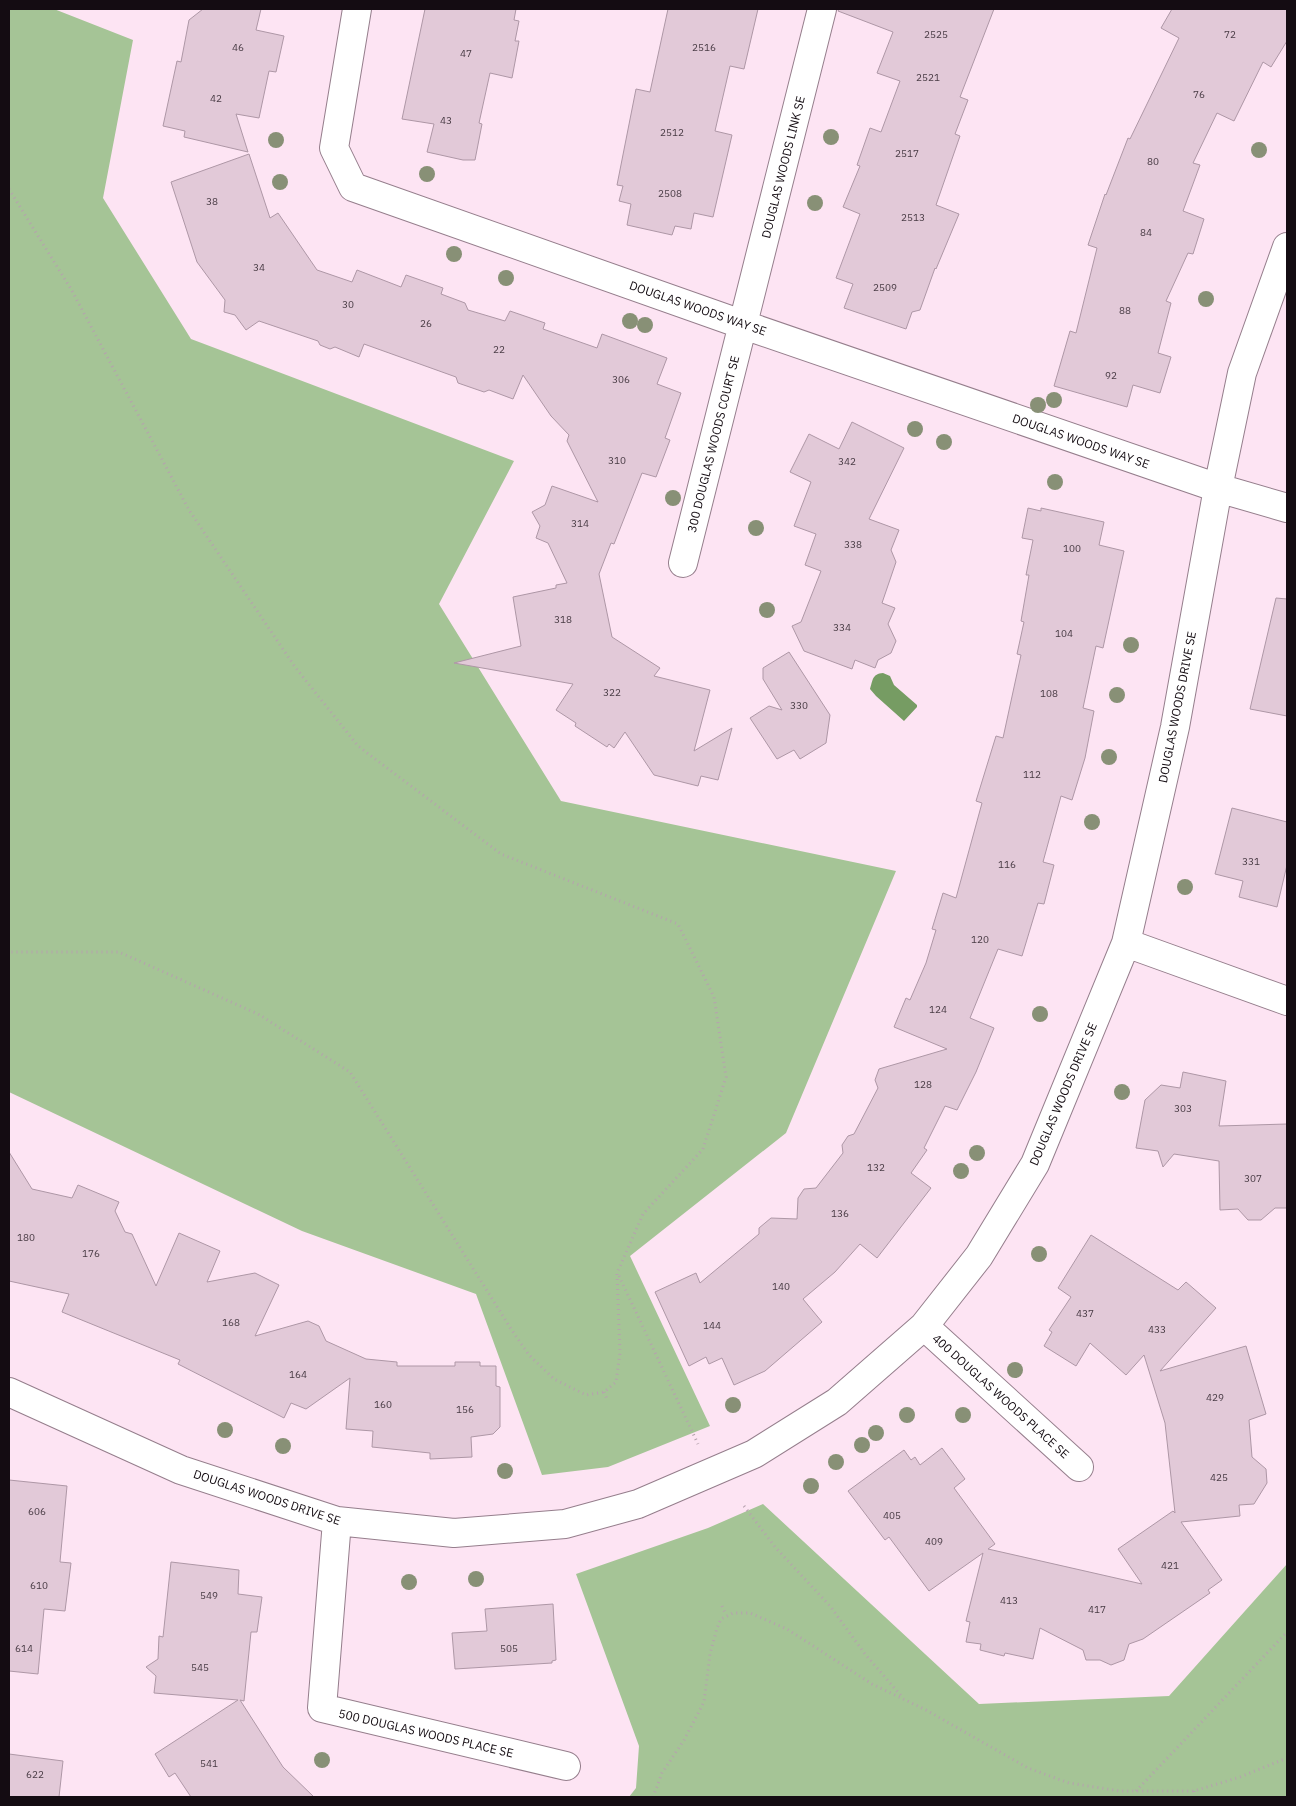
<svg xmlns="http://www.w3.org/2000/svg" width="1296" height="1806" font-family="'IBM Plex Sans',sans-serif">
	<style>
		.green { fill: #a5c496 }
		.water { fill: #769c63 }
		.building { fill: #e2c9d8; stroke: #ae97a6 }
		.lines { fill: none; stroke-linecap: round; stroke-linejoin: round }
		.minor-casing { stroke: #957e8c; stroke-width: 30 }
		.path { stroke: #b6a2ae; stroke-width: 3; stroke-dasharray: 1 4; stroke-linecap: butt }
		.minor { stroke: #fff; stroke-width: 28 }
		.tree { fill: #889076 }
		.labels { text-anchor: middle; dominant-baseline: central; stroke-width: 5; stroke-linejoin: round; paint-order: stroke }
		.number-label { font-size: 10px; fill: #483b44 }
		.street-label { font-size: 12px; fill: #140c12; stroke: #fff }
	</style>
	<rect width="100%" height="100%" fill="#fde4f3"/>
	<path class="green" d="M 9,9 L 54,9 L 133,40 L 103,198 L 191,339 L 514,461 L 439,604 L 561,801 L 896,871 L 786,1133 L 630,1256 L 710,1426 L 608,1467 L 542,1475 L 476,1294 L 302,1231 L 9,1092 Z
		M 763,1504 L 979,1704 L 1169,1696 L 1287,1564 L 1287,1797 L 629,1797 L 636,1788 L 639,1746 L 576,1574 L 708,1528 Z"/>
	<path class="water" d="M 883,673 L 890,676 L 894,685 L 917,705 L 917,707 L 904,721 L 876,696 L 870,689 C 873,680 872,674 883,673 Z"/>
	<path class="building" d="M 203,9 L 261,9 L 256,30 L 284,36 L 276,72 L 269,71 L 259,118 L 236,114 L 248,152 L 184,137 L 185,131 L 163,126 L 177,61 L 181,62 L 189,20 Z
		M 425,9 L 516,9 L 514,20 L 519,21 L 515,41 L 519,41 L 512,78 L 490,73 L 479,123 L 482,124 L 475,160 L 463,160 L 427,152 L 434,124 L 402,119 Z
		M 668,9 L 758,9 L 744,69 L 730,66 L 715,131 L 732,135 L 713,217 L 694,213 L 691,229 L 675,226 L 672,235 L 627,225 L 631,204 L 619,201 L 623,186 L 617,185 L 636,89 L 650,92 Z
		M 839,9 L 994,9 L 960,97 L 968,100 L 955,134 L 960,136 L 936,205 L 959,214 L 936,269 L 935,268 L 920,310 L 912,312 L 906,329 L 844,308 L 853,284 L 836,278 L 860,214 L 843,207 L 860,166 L 857,165 L 870,128 L 881,132 L 900,81 L 877,73 L 893,32 L 838,11 Z
		M 1172,9 L 1287,9 L 1287,41 L 1271,67 L 1263,62 L 1234,121 L 1217,113 L 1193,163 L 1200,165 L 1183,211 L 1204,219 L 1193,254 L 1188,253 L 1166,301 L 1171,303 L 1158,353 L 1171,357 L 1160,393 L 1133,385 L 1127,407 L 1054,386 L 1070,331 L 1076,333 L 1097,248 L 1088,245 L 1105,194 L 1106,195 L 1128,138 L 1130,139 L 1179,38 L 1161,28 Z
		M 249,154 L 270,218 L 278,213 L 317,270 L 352,282 L 357,270 L 401,287 L 406,275 L 443,288 L 441,294 L 465,303 L 468,310 L 505,321 L 510,311 L 545,323 L 543,329 L 597,348 L 602,334 L 667,358 L 657,384 L 681,393 L 665,438 L 670,440 L 656,477 L 642,473 L 614,544 L 611,543 L 599,574 L 612,637 L 660,668 L 654,676 L 710,690 L 694,751 L 732,728 L 718,780 L 701,776 L 698,786 L 654,775 L 625,732 L 614,748 L 609,744 L 607,747 L 575,726 L 576,723 L 556,710 L 573,684 L 454,663 L 521,646 L 513,597 L 556,588 L 556,585 L 567,583 L 548,543 L 536,538 L 540,526 L 532,512 L 545,505 L 552,486 L 598,502 L 567,441 L 569,435 L 551,416 L 523,375 L 513,399 L 489,390 L 484,392 L 458,383 L 456,377 L 364,344 L 359,357 L 335,347 L 330,349 L 320,345 L 318,341 L 259,321 L 246,330 L 235,315 L 224,312 L 225,300 L 197,262 L 171,182 Z
		M 852,422 L 904,448 L 869,519 L 899,530 L 891,550 L 896,562 L 882,603 L 895,608 L 888,624 L 896,641 L 891,653 L 878,660 L 875,668 L 855,660 L 852,669 L 804,651 L 792,626 L 801,622 L 821,571 L 805,565 L 816,534 L 794,526 L 811,482 L 790,472 L 809,434 L 839,449 Z
		M 1028,508 L 1041,511 L 1041,508 L 1104,522 L 1099,545 L 1124,551 L 1103,648 L 1096,646 L 1083,708 L 1094,711 L 1085,758 L 1072,800 L 1061,796 L 1043,862 L 1054,865 L 1044,904 L 1038,903 L 1022,956 L 998,949 L 970,1018 L 994,1028 L 976,1072 L 957,1110 L 945,1106 L 924,1148 L 927,1150 L 911,1173 L 931,1188 L 877,1258 L 860,1244 L 835,1272 L 803,1299 L 822,1322 L 765,1371 L 734,1385 L 722,1358 L 709,1364 L 706,1357 L 689,1366 L 655,1292 L 696,1273 L 700,1283 L 759,1234 L 759,1228 L 771,1218 L 797,1219 L 798,1198 L 804,1189 L 816,1188 L 843,1153 L 842,1145 L 848,1136 L 854,1134 L 878,1088 L 875,1080 L 879,1069 L 947,1049 L 894,1027 L 906,998 L 910,1000 L 926,963 L 936,930 L 932,929 L 943,893 L 956,898 L 982,803 L 976,801 L 996,736 L 1003,738 L 1021,655 L 1017,654 L 1024,622 L 1021,621 L 1029,575 L 1026,575 L 1033,540 L 1022,538 Z
		M 1276,598 L 1287,599 L 1287,716 L 1250,709 Z
		M 789,652 L 830,715 L 826,743 L 800,759 L 794,750 L 777,759 L 750,718 L 769,706 L 782,710 L 763,679 L 763,668 Z
		M 1232,808 L 1287,822 L 1287,865 L 1277,907 L 1239,897 L 1243,881 L 1215,874 Z
		M 1183,1072 L 1226,1081 L 1219,1126 L 1287,1124 L 1287,1208 L 1275,1208 L 1261,1220 L 1248,1220 L 1238,1209 L 1220,1210 L 1219,1161 L 1174,1154 L 1163,1167 L 1158,1151 L 1136,1148 L 1145,1100 L 1161,1085 L 1180,1088 Z
		M 9,1152 L 32,1189 L 72,1198 L 78,1185 L 119,1202 L 115,1211 L 125,1232 L 132,1234 L 156,1286 L 179,1233 L 220,1251 L 207,1282 L 255,1273 L 279,1285 L 255,1336 L 308,1321 L 319,1326 L 326,1341 L 366,1359 L 397,1362 L 397,1366 L 455,1366 L 455,1362 L 480,1362 L 480,1366 L 496,1366 L 496,1386 L 500,1387 L 500,1427 L 493,1434 L 471,1437 L 472,1457 L 430,1459 L 430,1453 L 372,1447 L 373,1431 L 346,1429 L 350,1378 L 306,1409 L 291,1403 L 284,1418 L 178,1364 L 180,1360 L 62,1312 L 69,1294 L 9,1281 Z
		M 1091,1235 L 1178,1290 L 1186,1282 L 1216,1308 L 1160,1371 L 1246,1346 L 1266,1414 L 1249,1420 L 1252,1457 L 1266,1469 L 1267,1483 L 1254,1504 L 1239,1505 L 1240,1516 L 1181,1522 L 1222,1580 L 1208,1590 L 1210,1593 L 1143,1639 L 1129,1644 L 1124,1660 L 1111,1665 L 1100,1660 L 1086,1660 L 1083,1650 L 1040,1628 L 1033,1659 L 1005,1653 L 1004,1656 L 980,1650 L 981,1644 L 966,1642 L 970,1622 L 966,1621 L 983,1553 L 929,1591 L 889,1537 L 885,1540 L 848,1491 L 904,1450 L 911,1460 L 915,1457 L 920,1465 L 942,1448 L 965,1479 L 954,1488 L 995,1544 L 988,1549 L 1142,1584 L 1118,1549 L 1173,1511 L 1175,1513 L 1165,1423 L 1144,1355 L 1126,1375 L 1090,1343 L 1076,1366 L 1044,1346 L 1052,1332 L 1049,1330 L 1071,1297 L 1058,1288 Z
		M 9,1480 L 67,1486 L 60,1562 L 71,1563 L 65,1611 L 44,1609 L 38,1674 L 9,1671 Z
		M 171,1562 L 239,1570 L 238,1594 L 262,1597 L 257,1632 L 251,1632 L 244,1701 L 240,1700 L 283,1767 L 314,1797 L 191,1797 L 175,1773 L 169,1777 L 155,1754 L 238,1700 L 154,1693 L 156,1676 L 146,1667 L 158,1659 L 159,1636 L 163,1637 Z
		M 553,1604 L 556,1660 L 552,1661 L 552,1663 L 455,1669 L 452,1633 L 487,1631 L 485,1609 Z
		M 9,1754 L 63,1761 L 59,1797 L 9,1797 Z"/>
	<g class="lines">
		<defs>
			<path id="minor" d="M 357,9 L 334,148 L 353,187 L 744,325 L 1218,488 L 1287,508
				M 683,563 L 822,9
				M 1126,943 L 1287,1001
				M 924,1326 L 1079,1467
				M 9,1392 L 181,1470 L 337,1521 L 454,1533 L 565,1524 L 638,1504 L 754,1454 L 837,1402 L 924,1326 L 979,1256 L 1035,1164 L 1126,943 L 1175,727 L 1218,488 L 1242,373 L 1287,247
				M 337,1521 L 322,1708 L 566,1766"/>
		</defs>
		<use href="#minor" class="minor-casing"/>
		<path class="path" d="M 9,189 L 71,289 L 189,510 L 295,667 L 358,746 L 501,854 L 678,924 L 714,997 L 726,1077 L 703,1149 L 643,1214 L 617,1273 L 620,1353 L 616,1382 L 604,1392 L 586,1395 L 554,1379 L 529,1355 L 511,1329 L 350,1072 L 258,1014 L 119,952 L 9,952
			M 619,1276 L 698,1444
			M 604,1392 L 607,1399
			M 744,1506 L 775,1547 L 830,1606 L 865,1654 L 903,1698
			M 722,1606 L 726,1615
			M 1136,1791 L 1287,1632
			M 653,1797 L 662,1773 L 684,1740 L 704,1702 L 710,1654 L 717,1628 L 721,1619 L 733,1613 L 750,1613 L 787,1629 L 872,1684 L 926,1710 L 1028,1768 L 1069,1783 L 1120,1791 L 1194,1791 L 1240,1777 L 1287,1758
			M 1194,1797 L 1194,1791"/>
		<use href="#minor" class="minor"/>
	</g>
	<g class="tree">
		<circle cx="831" cy="137" r="8"/>
		<circle cx="276" cy="140" r="8"/>
		<circle cx="1259" cy="150" r="8"/>
		<circle cx="427" cy="174" r="8"/>
		<circle cx="280" cy="182" r="8"/>
		<circle cx="815" cy="203" r="8"/>
		<circle cx="454" cy="254" r="8"/>
		<circle cx="506" cy="278" r="8"/>
		<circle cx="1206" cy="299" r="8"/>
		<circle cx="630" cy="321" r="8"/>
		<circle cx="645" cy="325" r="8"/>
		<circle cx="1054" cy="400" r="8"/>
		<circle cx="1038" cy="405" r="8"/>
		<circle cx="915" cy="429" r="8"/>
		<circle cx="944" cy="442" r="8"/>
		<circle cx="1055" cy="482" r="8"/>
		<circle cx="673" cy="498" r="8"/>
		<circle cx="756" cy="528" r="8"/>
		<circle cx="767" cy="610" r="8"/>
		<circle cx="1131" cy="645" r="8"/>
		<circle cx="1117" cy="695" r="8"/>
		<circle cx="1109" cy="757" r="8"/>
		<circle cx="1092" cy="822" r="8"/>
		<circle cx="1185" cy="887" r="8"/>
		<circle cx="1040" cy="1014" r="8"/>
		<circle cx="1122" cy="1092" r="8"/>
		<circle cx="977" cy="1153" r="8"/>
		<circle cx="961" cy="1171" r="8"/>
		<circle cx="1039" cy="1254" r="8"/>
		<circle cx="1015" cy="1370" r="8"/>
		<circle cx="733" cy="1405" r="8"/>
		<circle cx="907" cy="1415" r="8"/>
		<circle cx="963" cy="1415" r="8"/>
		<circle cx="225" cy="1430" r="8"/>
		<circle cx="876" cy="1433" r="8"/>
		<circle cx="862" cy="1445" r="8"/>
		<circle cx="283" cy="1446" r="8"/>
		<circle cx="836" cy="1462" r="8"/>
		<circle cx="505" cy="1471" r="8"/>
		<circle cx="811" cy="1486" r="8"/>
		<circle cx="476" cy="1579" r="8"/>
		<circle cx="409" cy="1582" r="8"/>
		<circle cx="322" cy="1760" r="8"/>
	</g>
	<g class="labels">
		<g class="number-label">
			<text x="936" y="34">2525</text>
			<text x="1230" y="34">72</text>
			<text x="238" y="47">46</text>
			<text x="704" y="47">2516</text>
			<text x="466" y="53">47</text>
			<text x="928" y="77">2521</text>
			<text x="1199" y="94">76</text>
			<text x="216" y="98">42</text>
			<text x="446" y="120">43</text>
			<text x="672" y="132">2512</text>
			<text x="907" y="153">2517</text>
			<text x="1153" y="161">80</text>
			<text x="670" y="193">2508</text>
			<text x="212" y="201">38</text>
			<text x="913" y="217">2513</text>
			<text x="1146" y="232">84</text>
			<text x="259" y="267">34</text>
			<text x="885" y="287">2509</text>
			<text x="348" y="304">30</text>
			<text x="1125" y="310">88</text>
			<text x="426" y="323">26</text>
			<text x="499" y="349">22</text>
			<text x="1111" y="375">92</text>
			<text x="621" y="379">306</text>
			<text x="617" y="460">310</text>
			<text x="847" y="461">342</text>
			<text x="580" y="523">314</text>
			<text x="853" y="544">338</text>
			<text x="1072" y="548">100</text>
			<text x="563" y="619">318</text>
			<text x="842" y="627">334</text>
			<text x="1064" y="633">104</text>
			<text x="612" y="692">322</text>
			<text x="1049" y="693">108</text>
			<text x="799" y="705">330</text>
			<text x="1032" y="774">112</text>
			<text x="1251" y="861">331</text>
			<text x="1007" y="864">116</text>
			<text x="980" y="939">120</text>
			<text x="938" y="1009">124</text>
			<text x="923" y="1084">128</text>
			<text x="1183" y="1108">303</text>
			<text x="876" y="1167">132</text>
			<text x="1253" y="1178">307</text>
			<text x="840" y="1213">136</text>
			<text x="26" y="1237">180</text>
			<text x="91" y="1253">176</text>
			<text x="781" y="1286">140</text>
			<text x="1085" y="1313">437</text>
			<text x="231" y="1322">168</text>
			<text x="712" y="1325">144</text>
			<text x="1157" y="1329">433</text>
			<text x="298" y="1374">164</text>
			<text x="1215" y="1397">429</text>
			<text x="383" y="1404">160</text>
			<text x="465" y="1409">156</text>
			<text x="1219" y="1477">425</text>
			<text x="37" y="1511">606</text>
			<text x="892" y="1515">405</text>
			<text x="934" y="1541">409</text>
			<text x="1170" y="1565">421</text>
			<text x="39" y="1585">610</text>
			<text x="209" y="1595">549</text>
			<text x="1009" y="1600">413</text>
			<text x="1097" y="1609">417</text>
			<text x="24" y="1648">614</text>
			<text x="509" y="1648">505</text>
			<text x="200" y="1667">545</text>
			<text x="209" y="1763">541</text>
			<text x="35" y="1774">622</text>
		</g>
		<g class="street-label">
			<text transform="translate(783 167) rotate(-76)">DOUGLAS WOODS LINK SE</text>
			<text transform="translate(698 308) rotate(19)">DOUGLAS WOODS WAY SE</text>
			<text transform="translate(1081 441) rotate(19)">DOUGLAS WOODS WAY SE</text>
			<text transform="translate(713 444) rotate(-76)">300 DOUGLAS WOODS COURT SE</text>
			<text transform="translate(1177 707) rotate(-79)">DOUGLAS WOODS DRIVE SE</text>
			<text transform="translate(1063 1094) rotate(-67)">DOUGLAS WOODS DRIVE SE</text>
			<text transform="translate(1001 1396) rotate(42)">400 DOUGLAS WOODS PLACE SE</text>
			<text transform="translate(267 1497) rotate(18)">DOUGLAS WOODS DRIVE SE</text>
			<text transform="translate(426 1733) rotate(13)">500 DOUGLAS WOODS PLACE SE</text>
		</g>
	</g>
	<rect width="1296" height="1806" fill="none" stroke="#140c12" stroke-width="20"/>
</svg>
